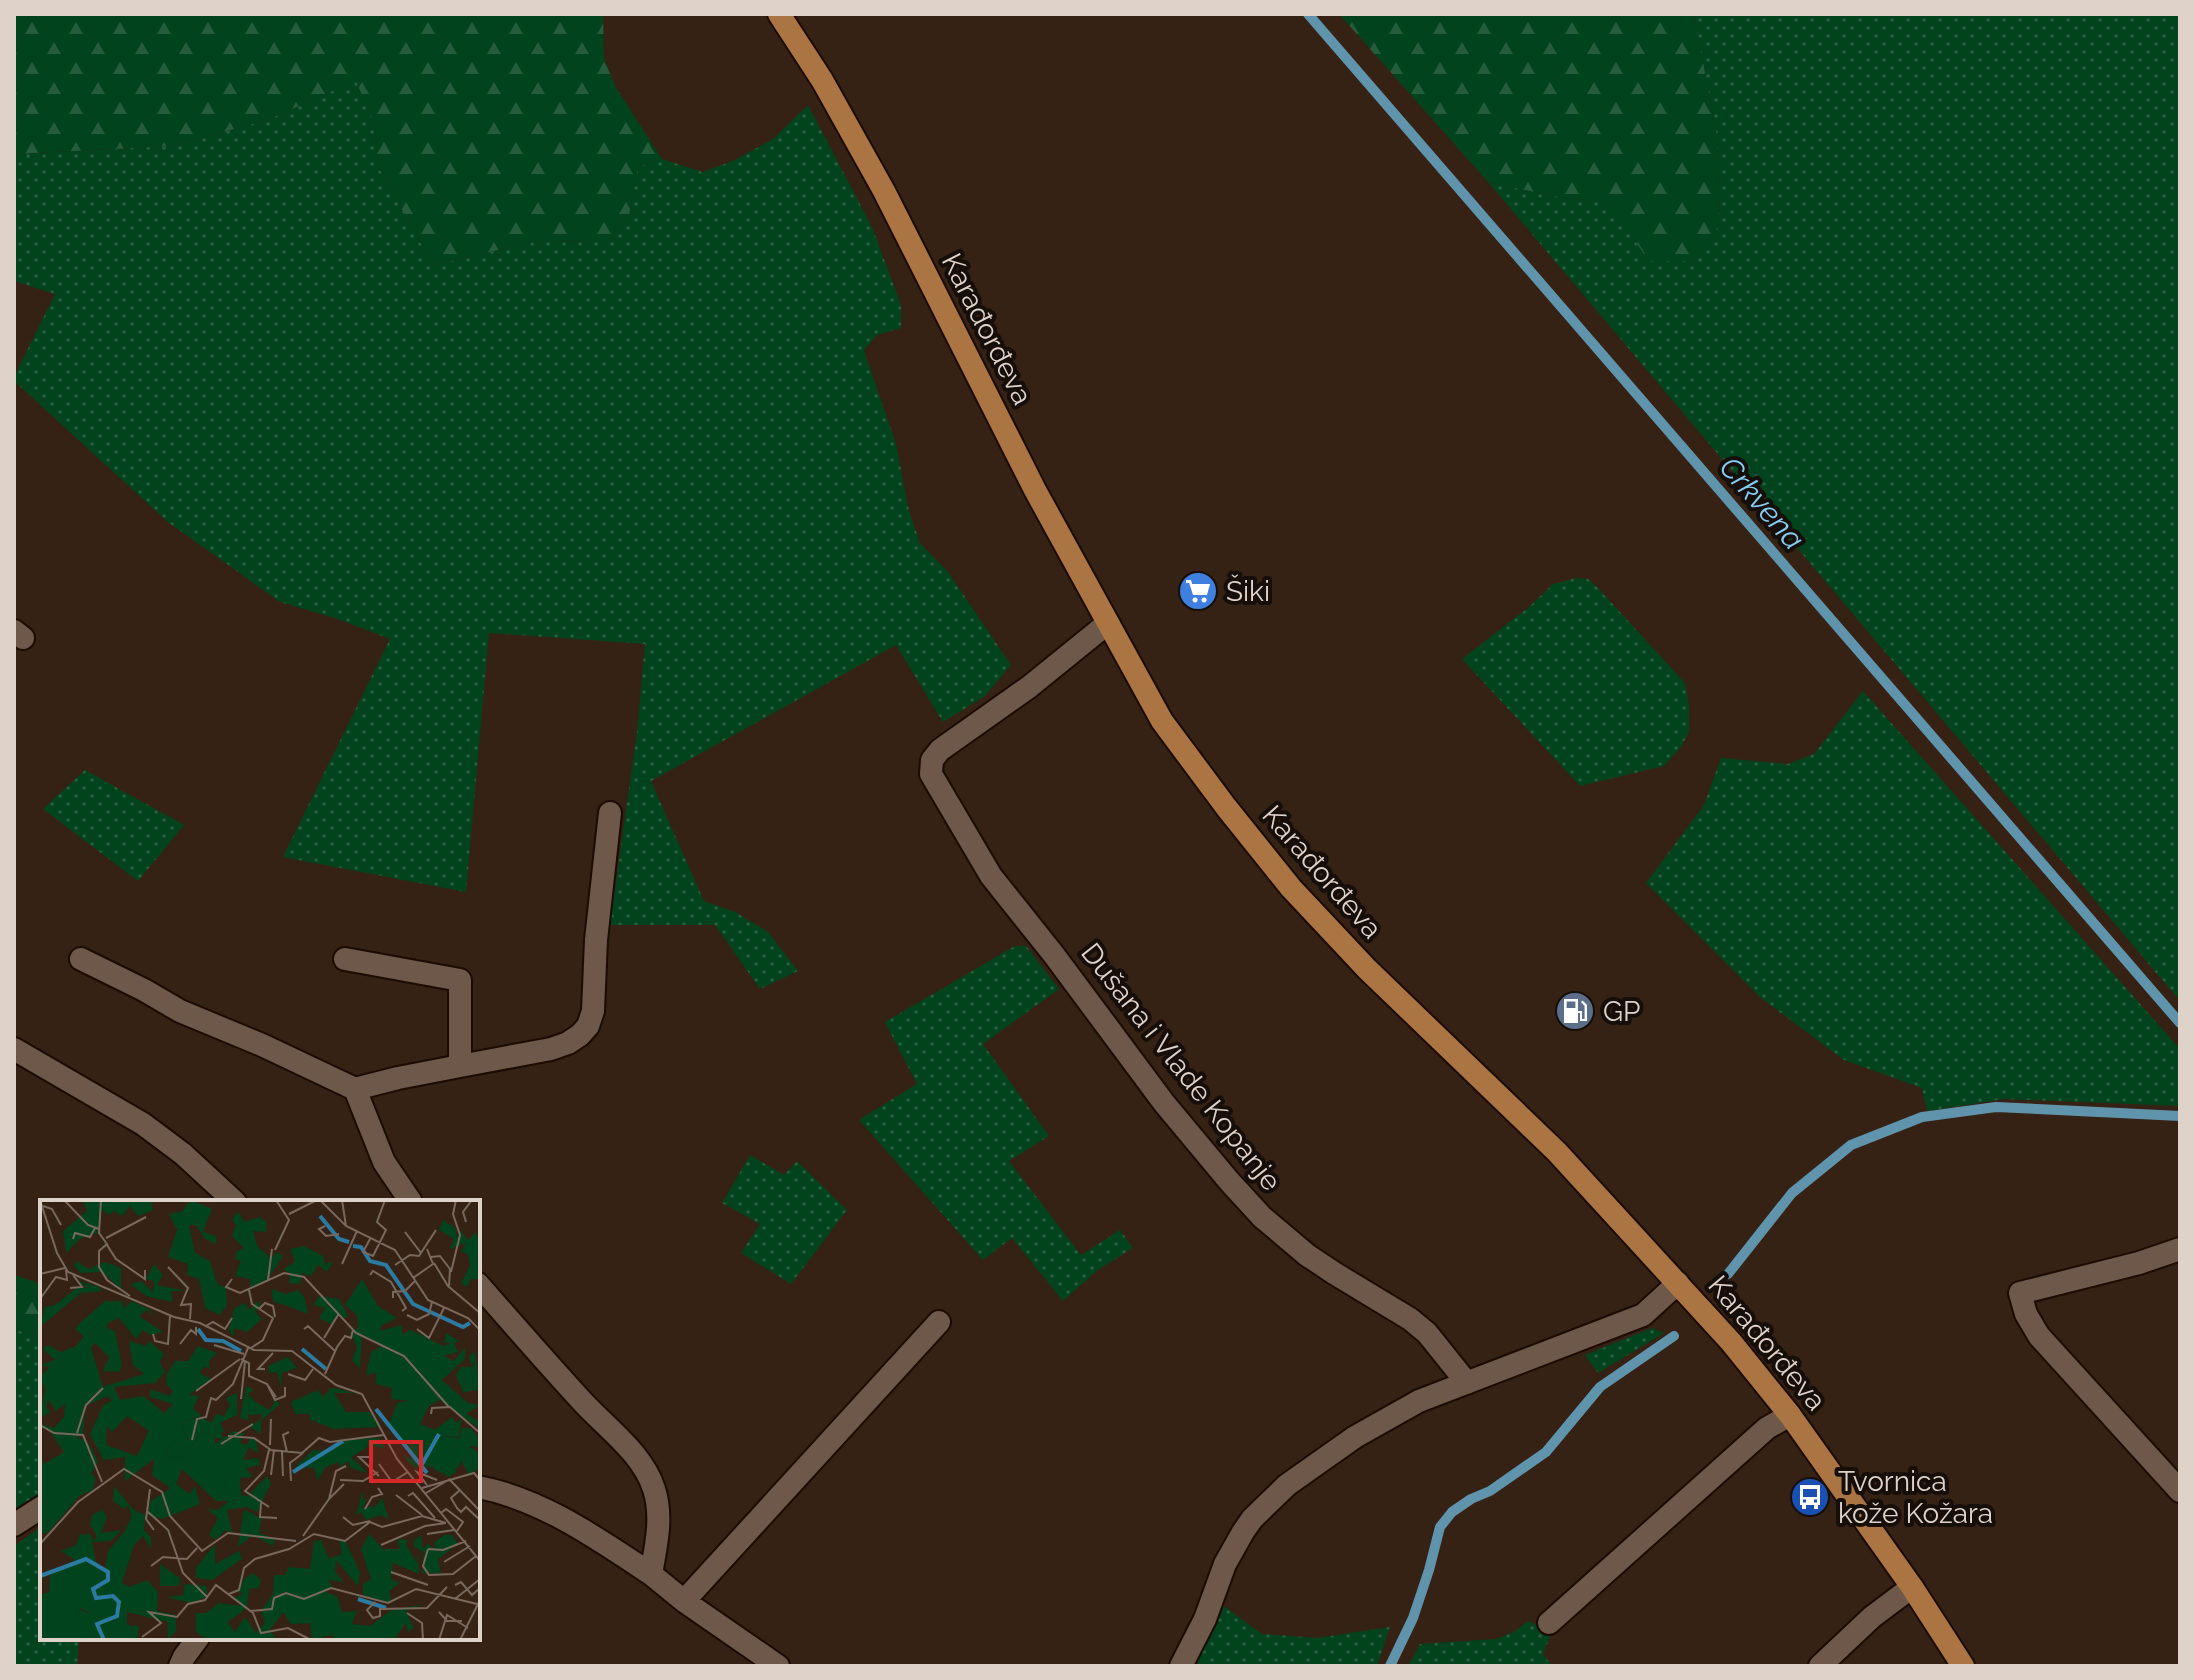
<svg xmlns="http://www.w3.org/2000/svg" width="2194" height="1680" font-family="Raleway,sans-serif">
	<style>
		.grass { fill: url(#grass-dots) }
		.forest { fill: url(#forest-firs) }
		.lines { fill: none; stroke-linecap: round; stroke-linejoin: round }
		.stream { stroke: #6094ad; stroke-width: 10 }
		.minor-casing { stroke: #1c0b02; stroke-width: 26 }
		.primary-casing { stroke: #1c0b02; stroke-width: 26 }
		.minor { stroke: #6d5849; stroke-width: 22 }
		.primary { stroke: #aa7542; stroke-width: 22 }
		.labels { text-anchor: middle; dominant-baseline: central; stroke-width: 8; stroke-linejoin: round; paint-order: stroke }
		.street-label { font-size: 28px; fill: #ded2c9; stroke: #160e08 }
		.poi-label { font-size: 28px; fill: #ded2c9; stroke: #160e08; text-anchor: start }
		.water-label { font-size: 30px; font-style: italic; fill: #85ccf3; stroke: #160e08 }
		.inset-river { fill: none; stroke: #2a7aa1; stroke-width: 4 }
		.inset-road { fill: none; stroke: #79685d; stroke-width: 2 }
		.view { fill: #d62828; fill-opacity: 0.15; stroke: #d62828; stroke-width: 4 }
		.inset-edge { fill: none; stroke: #ded2c9; stroke-width: 4 }
	</style>
	<defs>
		<pattern id="grass-dots" width="8" height="8" patternUnits="userSpaceOnUse" patternTransform="scale(2)"><rect width="8" height="8" fill="#00431c"/><path d="M2 2h.1M6 6h.1" fill="none" stroke="#255d3c" stroke-width="1.8" stroke-linecap="round"/></pattern>
		<pattern id="forest-firs" width="22" height="20" patternUnits="userSpaceOnUse" patternTransform="scale(2)"><rect width="22" height="20" fill="#00431c"/><path d="M5 1l3.5 6h-7zM16 11l3.5 6h-7z" fill="#255d3c"/></pattern>
	</defs>
	<rect width="100%" height="100%" fill="#352215"/>
	<path class="grass" d="M 1694,14 L 2180,14 L 2180,1001 L 1488,182 L 1553,196 L 1610,203 L 1649,261 L 1693,261 L 1720,224 L 1717,137 Z
		M 357,80 L 374,123 L 378,166 L 433,265 L 533,242 L 606,241 L 629,214 L 638,167 L 662,159 L 702,172 L 733,161 L 773,139 L 808,105 L 872,227 L 901,305 L 901,328 L 877,335 L 864,350 L 896,444 L 909,511 L 920,543 L 948,572 L 1011,665 L 985,696 L 943,722 L 896,645 L 651,781 L 704,901 L 735,912 L 768,932 L 798,971 L 760,989 L 715,925 L 610,925 L 637,732 L 645,644 L 489,633 L 466,892 L 283,857 L 390,639 L 338,619 L 280,602 L 168,522 L 14,381 L 14,377 L 55,294 L 14,281 L 14,154 L 172,146 L 267,120 Z
		M 1576,578 L 1588,579 L 1597,587 L 1685,683 L 1689,706 L 1689,732 L 1681,747 L 1664,766 L 1580,786 L 1462,659 L 1529,607 L 1553,584 Z
		M 1863,691 L 2180,1049 L 2180,1106 L 2005,1099 L 1927,1111 L 1922,1088 L 1844,1060 L 1761,998 L 1646,883 L 1704,805 L 1721,758 L 1788,764 L 1814,754 Z
		M 85,770 L 184,825 L 138,881 L 43,809 Z
		M 1015,946 L 1026,946 L 1059,989 L 983,1044 L 1049,1136 L 1009,1161 L 1081,1255 L 1120,1230 L 1133,1248 L 1099,1269 L 1063,1301 L 1012,1238 L 983,1260 L 859,1120 L 917,1084 L 885,1022 Z
		M 750,1155 L 784,1175 L 797,1161 L 847,1210 L 791,1284 L 741,1253 L 760,1224 L 722,1203 Z
		M 1652,1328 L 1664,1333 L 1598,1373 L 1585,1355 Z
		M 42,1329 L 42,1492 L 14,1514 L 14,1330 L 38,1335 Z
		M 42,1526 L 42,1638 L 79,1638 L 77,1666 L 14,1666 L 14,1546 Z
		M 1221,1604 L 1262,1634 L 1317,1638 L 1390,1627 L 1377,1666 L 1197,1666 L 1205,1639 Z
		M 1528,1621 L 1552,1632 L 1543,1654 L 1552,1666 L 1408,1666 L 1420,1644 L 1497,1639 L 1515,1631 Z"/>
	<path class="forest" d="M 14,14 L 603,14 L 604,58 L 615,86 L 662,159 L 638,167 L 629,214 L 606,241 L 533,242 L 433,265 L 378,166 L 374,123 L 356,81 L 267,120 L 172,146 L 14,154 Z
		M 1339,14 L 1694,14 L 1717,137 L 1720,224 L 1693,261 L 1649,261 L 1609,203 L 1553,196 L 1488,182 Z
		M 14,1275 L 42,1284 L 42,1329 L 38,1335 L 14,1330 Z"/>
	<g class="lines">
		<path class="stream" d="M 1308,14 L 2180,1023
			M 1728,1274 L 1792,1193 L 1851,1145 L 1922,1117 L 1996,1107 L 2180,1116
			M 1390,1666 L 1413,1618 L 1429,1570 L 1440,1527 L 1452,1512 L 1471,1499 L 1490,1491 L 1546,1452 L 1600,1387 L 1674,1336"/>
		<defs>
			<path id="minor" d="M 1108,623 L 1029,687 L 940,750 L 932,760 L 931,774 L 991,876 L 1054,955 L 1164,1103 L 1229,1181 L 1262,1217 L 1307,1255 L 1334,1273 L 1410,1319 L 1427,1333 L 1467,1383
				M 14,631 L 23,638
				M 81,959 L 144,990 L 180,1011 L 262,1045 L 355,1089
				M 345,959 L 460,980 L 460,1066 L 398,1078 L 355,1089 L 384,1162 L 411,1202
				M 14,1049 L 143,1124 L 183,1154 L 235,1202
				M 460,1066 L 551,1049 L 568,1043 L 580,1035 L 588,1026 L 593,1011 L 596,940 L 610,813
				M 2180,1249 L 2139,1263 L 2020,1293 L 2026,1314 L 2039,1336 L 2180,1491
				M 478,1284 C 512,1323 546,1362 580,1399 C 605,1427 642,1452 654,1489 C 663,1517 656,1546 651,1574 L 684,1601 L 778,1666
				M 478,1487 C 542,1499 598,1539 651,1574
				M 14,1525 L 42,1507
				M 684,1601 L 939,1322
				M 1549,1623 L 1767,1428 L 1790,1415
				M 180,1666 L 184,1657 L 198,1638
				M 1181,1666 L 1205,1619 L 1225,1564 L 1243,1532 L 1252,1519 L 1287,1485 L 1355,1437 L 1419,1401 L 1643,1315 L 1678,1283
				M 1820,1666 L 1872,1617 L 1912,1587"/>
			<path id="primary" d="M 779,14 L 822,80 L 884,191 L 1035,490 L 1162,721 L 1226,807 L 1291,888 L 1367,969 L 1557,1152 L 1731,1342 L 1790,1415 L 1912,1587 L 1963,1666"/>
		</defs>
		<use href="#minor" class="minor-casing"/>
		<use href="#primary" class="primary-casing"/>
		<use href="#minor" class="minor"/>
		<use href="#primary" class="primary"/>
	</g>
	<defs>
		<symbol id="supermarket-disc" viewBox="-11 -11 22 22"><circle r="9.5" fill="#3f7fe0" stroke="#160e08"/><path d="M-6-5.5h2.5l.6 2H6L4.5 2H-2.5L-4.4-4H-6ZM-1.5 3.2a1.3 1.3 0 1 0 .1 0ZM3 3.2a1.3 1.3 0 1 0 .1 0Z" fill="#fff"/></symbol>
		<symbol id="fuel-disc" viewBox="-11 -11 22 22"><circle r="9.5" fill="#5c6f8a" stroke="#160e08"/><path d="M-5.5-6h7V0h2V4h1.3V-2.5L3-4.5l.8-.8L6-3V5H2.5V1h-1V6h-7ZM-4.2-4.7v3.2H.2V-4.7Z" fill="#fff"/></symbol>
		<symbol id="bus-disc" viewBox="-11 -11 22 22"><circle r="9.5" fill="#1a4fb4" stroke="#160e08"/><path d="M-5-6H5V4H4V6H2V4H-2V6H-4V4H-5ZM-3.5-4V0h7V-4ZM-3.5 1.2v1.5H-2V1.2ZM2 1.2v1.5H3.5V1.2Z" fill="#fff"/></symbol>
	</defs>
	<g fill-rule="evenodd">
		<use href="#supermarket-disc" x="1176" y="569" width="44" height="44"/>
		<use href="#fuel-disc" x="1553" y="989" width="44" height="44"/>
		<use href="#bus-disc" x="1788" y="1475" width="44" height="44"/>
	</g>
	<g class="labels">
		<g class="street-label">
			<text transform="translate(987 329) rotate(63)">Karađorđeva</text>
			<text transform="translate(1322 872) rotate(49)">Karađorđeva</text>
			<text transform="translate(1181 1067) rotate(52)">Dušana i Vlade Kopanje</text>
			<text transform="translate(1767 1343) rotate(50)">Karađorđeva</text>
		</g>
		<g class="poi-label">
			<text x="1226" y="591">Šiki</text>
			<text x="1603" y="1011">GP</text>
			<text x="1838" y="1481">Tvornica<tspan x="1838" dy="32">kože Kožara</tspan></text>
		</g>
		<g class="water-label">
			<text transform="translate(1762 503) rotate(49)">Crkvena</text>
		</g>
	</g>
	<g transform="translate(40 1200)">
		<rect width="440" height="440" fill="#352215"/>
		<path d="M 43,0 L 62,0 L 57,33 L 40,39 L 26,53 L 23,31 L 47,11 ZM 160,216 L 180,228 L 184,240 L 162,233 L 139,260 L 125,254 L 133,242 L 148,248 L 142,223 ZM 422,228 L 431,228 L 437,236 L 440,229 L 440,247 L 428,246 L 429,238 L 421,246 L 410,245 L 412,268 L 417,271 L 409,277 L 394,269 L 394,261 L 391,267 L 375,268 L 364,257 L 374,258 L 365,247 L 370,248 L 369,241 L 382,240 L 390,245 L 381,263 L 387,263 L 402,236 L 420,238 ZM 381,335 L 383,349 L 388,344 L 396,349 L 394,343 L 404,335 L 412,335 L 418,344 L 398,359 L 401,373 L 382,373 L 384,352 L 374,347 L 374,340 ZM 38,409 L 51,414 L 63,440 L 45,436 L 36,419 Z" fill="#00431c"/>
		<path d="M 57,0 L 111,0 L 113,10 L 98,16 L 90,6 L 82,16 L 74,11 L 69,15 L 57,7 ZM 151,0 L 172,9 L 163,32 L 176,36 L 176,44 L 164,38 L 156,25 L 149,25 L 155,53 L 170,61 L 178,85 L 186,87 L 187,105 L 180,115 L 165,108 L 159,79 L 147,75 L 148,64 L 128,57 L 137,30 L 129,14 L 141,12 ZM 198,12 L 205,22 L 219,17 L 227,22 L 226,32 L 213,31 L 217,46 L 231,58 L 237,52 L 243,56 L 228,79 L 210,88 L 210,79 L 195,76 L 201,61 L 195,59 L 196,52 L 204,48 L 192,36 L 196,26 L 192,19 ZM 403,20 L 415,28 L 417,37 L 420,30 L 428,40 L 436,32 L 439,42 L 440,79 L 431,79 L 427,87 L 421,83 L 430,66 L 428,54 L 421,52 L 426,43 L 410,49 L 414,39 L 399,30 ZM 264,46 L 283,56 L 285,64 L 293,61 L 287,72 L 278,65 L 271,76 L 262,73 L 260,84 L 249,83 L 250,74 L 243,69 L 255,62 L 250,49 ZM 37,61 L 48,69 L 65,62 L 81,68 L 81,89 L 62,72 L 41,73 L 34,66 ZM 114,64 L 123,75 L 117,85 L 147,91 L 131,91 L 133,102 L 106,96 L 90,84 L 101,81 L 113,92 L 114,81 L 106,79 ZM 322,79 L 338,106 L 357,118 L 342,125 L 340,131 L 362,125 L 362,134 L 371,130 L 403,146 L 412,143 L 404,143 L 406,133 L 419,141 L 414,143 L 418,152 L 404,156 L 414,161 L 425,147 L 425,159 L 402,180 L 428,203 L 440,205 L 426,214 L 440,222 L 440,229 L 400,200 L 389,206 L 380,224 L 395,230 L 412,217 L 416,223 L 422,219 L 419,235 L 428,236 L 428,246 L 440,253 L 438,269 L 429,274 L 421,261 L 417,269 L 411,268 L 410,245 L 421,246 L 426,237 L 403,236 L 401,248 L 392,259 L 397,264 L 395,268 L 381,263 L 389,244 L 370,241 L 368,248 L 348,226 L 358,202 L 371,201 L 351,199 L 352,188 L 336,184 L 336,173 L 326,175 L 331,152 L 341,146 L 322,135 L 320,169 L 312,160 L 317,147 L 310,132 L 318,128 L 317,115 L 305,105 ZM 38,81 L 57,86 L 62,91 L 41,93 L 0,127 L 5,107 L 15,105 L 37,88 L 47,88 ZM 232,89 L 246,94 L 257,90 L 264,96 L 268,114 L 233,101 ZM 280,96 L 299,99 L 308,115 L 304,119 L 299,114 L 291,124 L 279,118 L 285,108 L 273,105 ZM 82,101 L 84,109 L 91,101 L 109,109 L 115,118 L 107,110 L 99,116 L 123,132 L 110,135 L 103,130 L 96,139 L 79,118 L 68,123 L 66,128 L 75,131 L 82,165 L 79,172 L 63,171 L 69,157 L 55,143 L 51,148 L 63,187 L 104,174 L 93,165 L 89,141 L 106,146 L 110,141 L 124,154 L 120,162 L 125,172 L 115,183 L 74,187 L 80,200 L 104,196 L 124,213 L 133,204 L 110,197 L 110,189 L 129,196 L 133,191 L 126,184 L 127,174 L 135,161 L 148,161 L 158,146 L 177,153 L 169,161 L 170,169 L 164,166 L 160,173 L 171,179 L 149,195 L 159,196 L 153,209 L 161,215 L 142,223 L 148,248 L 133,242 L 125,254 L 139,260 L 162,233 L 175,236 L 175,244 L 194,231 L 204,233 L 200,243 L 207,245 L 211,237 L 216,239 L 218,253 L 209,247 L 203,260 L 218,258 L 220,265 L 206,268 L 213,277 L 200,278 L 201,295 L 208,296 L 227,276 L 231,283 L 217,312 L 206,307 L 187,310 L 192,333 L 185,330 L 176,340 L 169,335 L 178,318 L 167,309 L 178,310 L 189,301 L 176,301 L 142,269 L 136,284 L 150,294 L 155,286 L 160,304 L 122,319 L 108,315 L 110,302 L 130,288 L 112,275 L 114,259 L 85,281 L 85,257 L 64,260 L 50,235 L 63,205 L 72,201 L 68,196 L 45,206 L 43,234 L 37,237 L 48,242 L 58,262 L 51,273 L 56,279 L 52,291 L 40,295 L 7,334 L 0,332 L 0,254 L 4,264 L 24,252 L 8,228 L 0,228 L 0,224 L 14,228 L 24,217 L 25,204 L 16,211 L 8,200 L 6,208 L 11,212 L 0,218 L 5,189 L 0,177 L 10,167 L 0,165 L 15,160 L 3,149 L 8,145 L 21,152 L 36,146 L 44,136 L 35,129 L 41,122 L 65,101 ZM 87,216 L 109,231 L 97,256 L 66,245 L 67,226 L 72,232 ZM 216,102 L 221,104 L 215,112 L 222,119 L 207,132 L 195,128 L 193,137 L 189,130 L 194,109 L 204,103 L 210,110 ZM 435,152 L 440,190 L 423,192 L 416,175 L 421,167 L 432,167 L 435,161 L 431,165 L 429,156 ZM 248,157 L 257,168 L 242,173 L 241,188 L 237,172 L 229,173 L 228,166 ZM 206,186 L 214,190 L 208,194 L 214,201 L 230,210 L 235,200 L 240,204 L 221,221 L 221,234 L 209,226 L 222,219 L 221,214 L 208,215 L 209,220 L 200,218 ZM 291,188 L 294,188 L 315,193 L 294,193 L 306,212 L 330,212 L 339,227 L 294,229 L 270,220 L 270,214 L 255,214 L 251,202 L 278,190 L 283,197 ZM 197,193 L 197,215 L 180,223 L 185,233 L 170,225 L 176,214 L 184,216 L 190,205 L 186,198 ZM 339,238 L 345,248 L 329,246 L 311,257 L 328,273 L 311,268 L 308,261 L 300,267 L 299,262 L 286,267 L 277,281 L 275,268 L 255,267 L 273,250 L 289,251 L 305,240 ZM 74,286 L 94,310 L 105,315 L 104,330 L 111,337 L 111,349 L 103,336 L 94,345 L 82,383 L 90,387 L 107,380 L 118,392 L 117,411 L 136,415 L 136,431 L 128,440 L 128,422 L 87,412 L 87,425 L 99,426 L 97,440 L 63,440 L 57,426 L 53,433 L 57,425 L 50,421 L 51,414 L 40,408 L 36,419 L 53,440 L 0,440 L 0,395 L 9,392 L 10,375 L 35,360 L 21,351 L 36,345 L 40,334 L 51,335 L 53,341 L 57,337 L 50,324 L 52,315 L 62,310 L 67,317 L 61,333 L 81,330 L 71,341 L 52,342 L 56,361 L 65,370 L 68,351 L 85,331 L 92,316 L 88,305 L 84,309 L 73,301 ZM 322,292 L 324,301 L 328,298 L 322,308 L 336,306 L 342,298 L 349,319 L 341,315 L 326,320 L 321,312 L 316,315 ZM 204,310 L 222,318 L 219,333 L 235,339 L 233,346 L 213,335 L 198,347 ZM 329,334 L 343,349 L 360,349 L 357,339 L 368,340 L 366,345 L 377,363 L 378,352 L 379,374 L 353,363 L 351,379 L 360,383 L 349,391 L 352,403 L 323,396 L 323,384 L 331,379 L 321,349 ZM 281,340 L 289,359 L 302,354 L 300,341 L 305,341 L 320,372 L 318,386 L 296,360 L 295,371 L 304,382 L 289,380 L 292,386 L 285,392 L 297,396 L 302,412 L 317,411 L 312,424 L 330,426 L 350,411 L 384,404 L 366,411 L 374,428 L 368,432 L 366,423 L 354,440 L 297,440 L 291,435 L 272,440 L 270,423 L 251,424 L 243,412 L 230,430 L 237,440 L 167,440 L 156,432 L 156,413 L 166,413 L 179,403 L 201,406 L 194,398 L 203,394 L 199,392 L 204,379 L 213,373 L 221,380 L 219,388 L 209,389 L 207,408 L 188,422 L 195,432 L 205,417 L 216,433 L 225,422 L 221,411 L 233,394 L 234,375 L 245,375 L 249,367 L 270,369 L 274,341 ZM 175,344 L 175,364 L 199,351 L 202,359 L 172,380 L 156,378 L 156,368 ZM 120,364 L 140,378 L 139,386 L 120,386 ZM 145,384 L 167,386 L 167,397 L 151,403 L 126,397 L 143,395 Z" fill="#00431c" fill-rule="evenodd"/>
		<path class="inset-river" d="M 280,16 L 299,39 L 309,42M 313,46 L 321,47 L 330,61 L 346,65 L 373,104 L 423,127 L 430,123M 158,129 L 166,140 L 183,141 L 201,151M 262,149 L 286,169M 336,209 L 387,273M 381,266 L 399,234M 253,272 L 303,241M 0,376 L 46,359 L 68,372 L 68,380 L 53,389 L 56,398 L 73,396 L 79,402 L 77,416 L 57,424 L 64,440M 318,399 L 346,408"/>
		<path class="inset-road" d="M 0,0 L 17,53 L 28,72 L 134,117 L 160,123 L 214,150 L 252,151 L 296,185 L 322,194 L 357,259 L 440,361M 24,0 L 48,25 L 59,29M 61,0 L 59,33 L 67,44 L 59,51 L 59,67 L 67,80 L 90,96M 280,0 L 306,26 L 355,50 L 388,100 L 428,118 L 440,130M 302,0 L 306,26M 3,6 L 12,9 L 21,25M 249,14 L 277,0M 426,22 L 423,12 L 432,0M 285,26 L 279,29 L 286,36 L 299,34M 365,32 L 381,53M 66,38 L 106,17M 33,39 L 35,33 L 50,37 L 55,28M 330,39 L 323,52 L 333,56 L 346,30 L 337,22 L 345,0M 67,45 L 76,59 L 105,79 L 105,70M 235,50 L 249,20 L 236,0M 391,57 L 400,56 L 410,69 L 409,86M 394,63 L 408,86 L 440,113M 302,64 L 317,31M 355,65 L 370,55 L 379,56 L 396,30M 128,67 L 148,88 L 141,105 L 151,104 L 150,119M 411,72 L 420,35 L 413,14 L 416,0M 0,74 L 25,68M 330,75 L 333,71 L 351,82 L 366,108 L 362,111M 373,78 L 393,64 L 387,49M 192,79 L 186,87 L 200,93 L 244,73 L 264,77 L 316,133 L 364,156 L 409,207M 228,80 L 232,49M 30,88 L 42,87 L 33,75M 209,90 L 212,104 L 233,118 L 223,140 L 211,148M 353,98 L 353,92 L 365,91 L 375,81M 0,99 L 16,77 L 27,80 L 26,70M 219,109 L 225,103 L 233,106 L 235,117M 367,115 L 377,120 L 389,114 L 392,102M 166,126 L 173,122 L 185,129 L 192,118M 264,129 L 268,126 L 295,151M 377,129 L 389,138 L 404,108M 113,134 L 115,141 L 128,144 L 130,116M 284,138 L 298,115M 140,144 L 151,130 L 156,134 L 156,127M 174,145 L 204,154M 201,159 L 209,163 L 209,176 L 227,184 L 236,197M 225,169 L 218,169 L 233,153M 248,174 L 265,180 L 273,169M 285,174 L 297,147 L 305,136 L 311,138 L 313,130M 227,184 L 235,200 L 245,196 L 245,187M 156,191 L 200,159M 201,199 L 205,161M 391,214 L 392,208 L 410,207 L 440,233M 0,225 L 14,233 L 43,235 L 62,282M 37,233 L 46,205 L 63,188M 188,236 L 214,238 L 231,250 L 262,253 L 279,238 L 290,242 L 343,235M 152,240 L 157,219 L 166,217 L 171,198 L 176,200 L 193,184 L 208,148M 181,244 L 213,224M 230,245 L 231,219M 242,252 L 243,276M 247,252 L 243,235 L 249,232M 332,257 L 319,257 L 339,276M 339,264 L 352,282 L 368,272M 231,275 L 234,250M 409,279 L 440,311M 300,280 L 323,281 L 338,272M 251,281 L 250,263 L 263,253M 304,284 L 289,299 L 296,271 L 306,266M 387,285 L 377,272 L 397,280M 382,288 L 434,273 L 440,280M 110,289 L 106,319 L 114,330M 420,290 L 411,298 L 417,308 L 421,312 L 426,307 L 440,320M 386,293 L 410,279M 356,295 L 382,315M 368,296 L 373,293 L 395,318M 221,303 L 220,317 L 237,318M 229,307 L 205,291 L 224,271 L 229,250M 325,309 L 332,297 L 342,294 L 338,288M 107,311 L 128,330 L 143,373 L 167,397M 401,313 L 406,309 L 423,322 L 417,331M 303,317 L 313,325 L 330,321M 387,334 L 414,330M 263,336 L 289,299M 0,344 L 38,302 L 84,269 L 122,292 L 130,316 L 162,351 L 188,333 L 256,341M 341,345 L 385,326 L 406,323M 388,349 L 383,366 L 389,375 L 413,374 L 436,356M 388,349 L 403,350 L 426,341M 404,362 L 430,346M 111,366 L 123,357 L 147,359 L 157,348M 351,372 L 388,385M 415,385 L 421,382 L 432,395 L 440,388M 189,394 L 199,390 L 204,368 L 215,359 L 249,349 L 274,334 L 305,341 L 330,322 L 342,327 L 382,316 L 406,323M 415,399 L 440,379M 335,402 L 327,410 L 333,418 L 340,416 L 340,409 L 387,408 L 407,387M 211,411 L 232,409 L 234,398 L 246,393 L 264,399 L 291,388 L 348,403 L 376,389 L 437,404M 399,412 L 407,421 L 422,421M 367,413 L 382,423 L 383,440M 102,437 L 121,423 L 109,412 L 137,417 L 148,404 L 165,400 L 176,385 L 213,413 L 221,433 L 248,428 L 271,440M 399,440 L 407,415 L 428,428M 420,440 L 440,400"/>
		<path class="view" d="M 331,242 L 381,242 L 381,281 L 331,281 Z"/>
		<rect width="440" height="440" class="inset-edge"/>
	</g>
	<rect width="2194" height="1680" fill="none" stroke="#ded2c9" stroke-width="32"/>
</svg>
